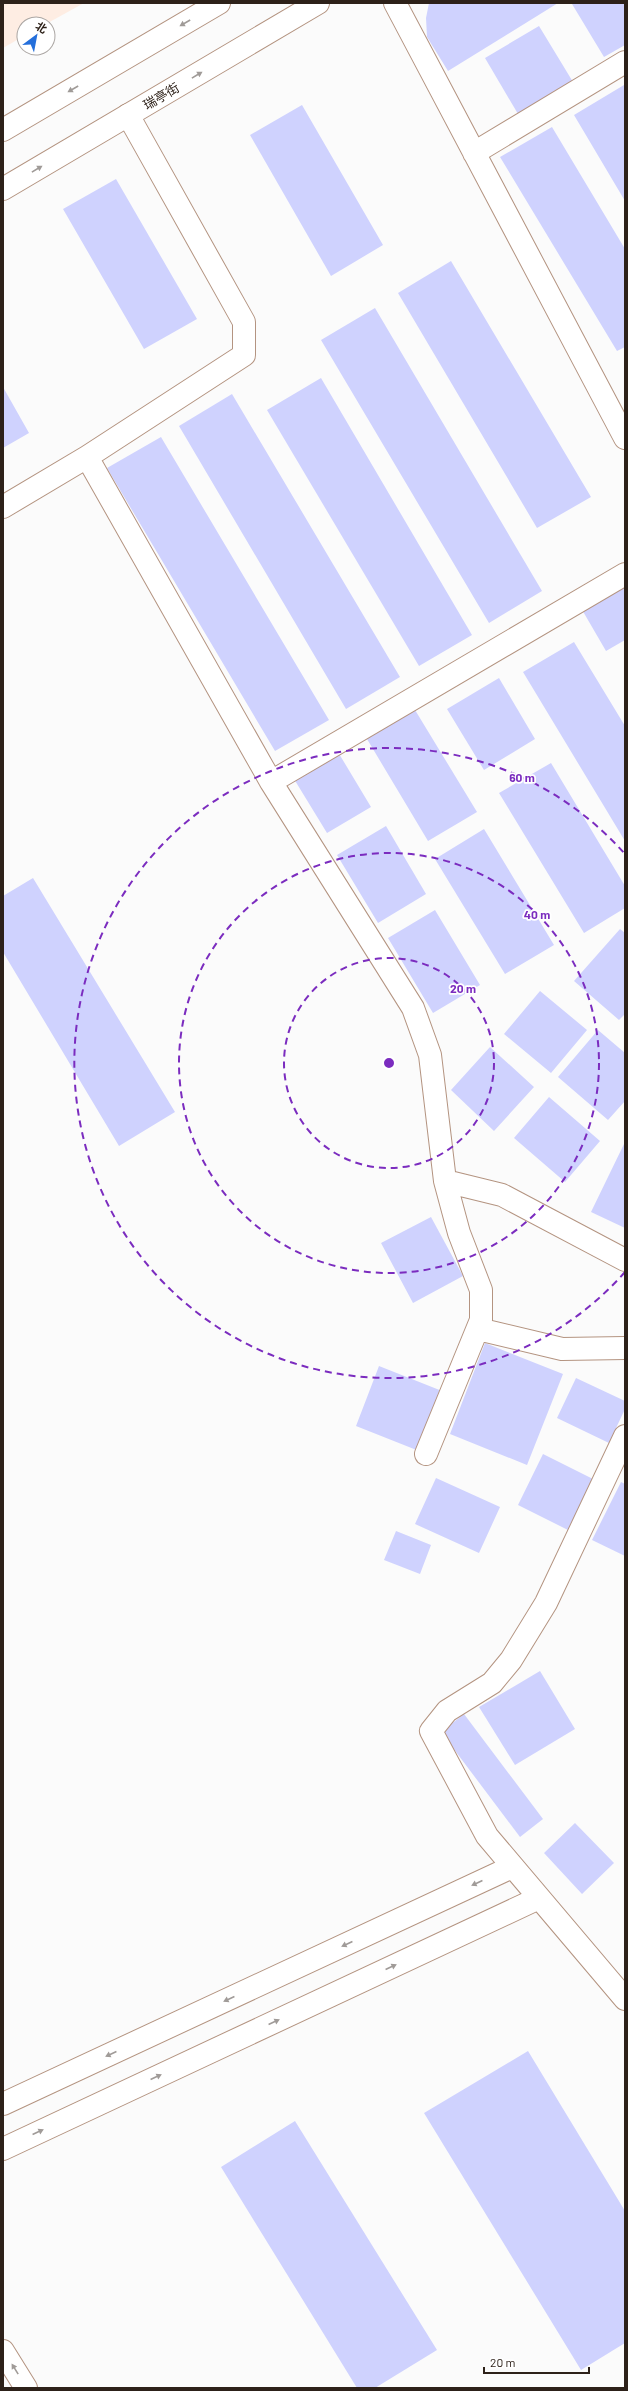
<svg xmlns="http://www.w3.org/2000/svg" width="628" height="2391" font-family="Barlow,'Noto Sans SC',sans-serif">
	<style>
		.built { fill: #feede3 }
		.building { fill: #cfd2fe }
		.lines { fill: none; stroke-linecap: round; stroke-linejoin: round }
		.minor-casing { stroke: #b49481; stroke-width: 24 }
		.major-casing { stroke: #b49481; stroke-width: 24 }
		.minor { stroke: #fff; stroke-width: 22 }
		.major { stroke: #fff; stroke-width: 22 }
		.oneway { fill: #a09b98 }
		.ring { fill: none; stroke: #7b2cbf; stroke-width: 2; stroke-dasharray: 7 5 }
		.labels { text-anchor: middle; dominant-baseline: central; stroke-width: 3.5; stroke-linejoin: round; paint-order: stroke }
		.street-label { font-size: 13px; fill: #2d2119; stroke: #fff }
		.centre { fill: #7b2cbf; stroke: #fff; stroke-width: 2 }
		.ring-label { font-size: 12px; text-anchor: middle; font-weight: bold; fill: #7b2cbf; stroke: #fff; stroke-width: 3.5; stroke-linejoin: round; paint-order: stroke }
	</style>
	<rect width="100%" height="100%" fill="#fbfbfb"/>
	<path class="built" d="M 3,3 L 84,3 L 46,24 L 24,24 L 24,36 L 3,48 Z"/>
	<path class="building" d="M 429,3 L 558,3 L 448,71 L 427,37 L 426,18 Z
		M 625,3 L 625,45 L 604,57 L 572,4 Z
		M 539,26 L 573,82 L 518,114 L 485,58 Z
		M 624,85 L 625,86 L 625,201 L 574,115 Z
		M 302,105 L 383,245 L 331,276 L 250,135 Z
		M 552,127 L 625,249 L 625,347 L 617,351 L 500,157 Z
		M 116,179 L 197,319 L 144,349 L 63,209 Z
		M 451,261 L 591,497 L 537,528 L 398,293 Z
		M 375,308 L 542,591 L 489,623 L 321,340 Z
		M 321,378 L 472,635 L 419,666 L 267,410 Z
		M 3,387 L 29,433 L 3,448 Z
		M 232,394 L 400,677 L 346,709 L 179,426 Z
		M 161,437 L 329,720 L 275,751 L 107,468 Z
		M 625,583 L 625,640 L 606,651 L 581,608 Z
		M 574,642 L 625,726 L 625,841 L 523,672 Z
		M 499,678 L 535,739 L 484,770 L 447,709 Z
		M 412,705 L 477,812 L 428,841 L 364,734 Z
		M 338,752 L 371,807 L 327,833 L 294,779 Z
		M 551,763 L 625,886 L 625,908 L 584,933 L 499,793 Z
		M 386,826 L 426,894 L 378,923 L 337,855 Z
		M 484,829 L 554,945 L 505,974 L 435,859 Z
		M 33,878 L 175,1112 L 119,1146 L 3,952 L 3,896 Z
		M 435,910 L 480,985 L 433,1013 L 388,938 Z
		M 620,929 L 625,933 L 625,1014 L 619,1020 L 574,981 Z
		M 540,991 L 587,1030 L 551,1073 L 504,1034 Z
		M 598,1030 L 625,1053 L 625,1101 L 608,1120 L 558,1077 Z
		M 490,1047 L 534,1087 L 494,1131 L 451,1090 Z
		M 549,1097 L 600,1141 L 565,1182 L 514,1138 Z
		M 624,1144 L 625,1145 L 625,1228 L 591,1212 Z
		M 431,1217 L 463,1276 L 413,1303 L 381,1243 Z
		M 485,1343 L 563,1374 L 527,1465 L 450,1434 Z
		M 379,1366 L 442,1391 L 419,1451 L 356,1426 Z
		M 576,1378 L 625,1401 L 625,1409 L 609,1443 L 557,1418 Z
		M 543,1454 L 593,1479 L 568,1530 L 518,1505 Z
		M 436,1478 L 500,1507 L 479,1553 L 415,1524 Z
		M 621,1482 L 625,1484 L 625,1556 L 592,1540 Z
		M 396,1531 L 431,1545 L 420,1574 L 384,1560 Z
		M 540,1671 L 575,1729 L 515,1765 L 479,1707 Z
		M 464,1714 L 543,1819 L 520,1837 L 441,1732 Z
		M 575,1823 L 614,1863 L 582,1894 L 544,1853 Z
		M 528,2051 L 625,2211 L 625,2343 L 581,2370 L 424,2113 Z
		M 295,2121 L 437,2350 L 375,2388 L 357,2388 L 221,2167 Z"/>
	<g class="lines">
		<defs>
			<path id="minor" d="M 395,3 L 625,438
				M 474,153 L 625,62
				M 87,457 L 244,355 L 244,322 L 128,115
				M 3,507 L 87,457 L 271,782
				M 625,574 L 271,782 L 413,1008 L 430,1055 L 445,1181 L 502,1195 L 625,1260
				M 478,1329 L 562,1349 L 625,1348
				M 625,1436 L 546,1603 L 511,1660 L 492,1683 L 447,1711 L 431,1731 L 487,1836 L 625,1999
				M 426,1454 L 481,1320 L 481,1290 L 459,1233 L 445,1181
				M 3,2104 L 512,1867
				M 3,2149 L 539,1898
				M 3,2351 L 26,2388"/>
			<path id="major" d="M 3,130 L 219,3
				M 3,189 L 318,3"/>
		</defs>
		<use href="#minor" class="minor-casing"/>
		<use href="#major" class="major-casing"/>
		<use href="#minor" class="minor"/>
		<use href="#major" class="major"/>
	</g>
	<defs><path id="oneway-solid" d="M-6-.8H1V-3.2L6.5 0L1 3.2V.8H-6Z"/></defs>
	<g class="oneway">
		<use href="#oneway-solid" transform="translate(185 23) rotate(150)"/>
		<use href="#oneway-solid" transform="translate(197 75) rotate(-31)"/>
		<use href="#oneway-solid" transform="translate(73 89) rotate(150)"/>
		<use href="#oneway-solid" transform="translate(37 169) rotate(-31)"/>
		<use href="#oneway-solid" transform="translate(477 1883) rotate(155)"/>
		<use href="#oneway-solid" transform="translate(347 1944) rotate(155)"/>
		<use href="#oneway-solid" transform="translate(391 1967) rotate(-25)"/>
		<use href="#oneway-solid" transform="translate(229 1999) rotate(155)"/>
		<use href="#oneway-solid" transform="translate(274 2022) rotate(-25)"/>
		<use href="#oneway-solid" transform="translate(111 2054) rotate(155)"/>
		<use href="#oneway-solid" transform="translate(156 2077) rotate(-25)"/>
		<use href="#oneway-solid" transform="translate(38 2132) rotate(-25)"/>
		<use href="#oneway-solid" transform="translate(15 2369) rotate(-122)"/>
	</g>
	<g class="ring">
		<circle cx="389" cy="1063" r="105"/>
		<circle cx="389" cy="1063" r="210"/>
		<path d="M625 1272A315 315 0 1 1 625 854"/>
	</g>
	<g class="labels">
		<g class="street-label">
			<text transform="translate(161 96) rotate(-31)">瑞亭街</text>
		</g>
	</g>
	<circle cx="389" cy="1063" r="6" class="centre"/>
	<g class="ring-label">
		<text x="522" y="782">60 m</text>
		<text x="537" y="919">40 m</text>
		<text x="463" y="993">20 m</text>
	</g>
	<rect width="628" height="2391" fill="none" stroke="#2d2119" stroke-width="8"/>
	<g transform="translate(36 36) rotate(32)"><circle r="19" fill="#ffffff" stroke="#aba6a3"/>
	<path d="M0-3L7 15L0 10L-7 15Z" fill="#246fdb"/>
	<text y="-6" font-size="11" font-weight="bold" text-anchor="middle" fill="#2d2119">北</text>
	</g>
	<path d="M484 2367v6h105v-6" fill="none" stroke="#2d2119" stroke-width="2"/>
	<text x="490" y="2367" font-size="12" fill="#2d2119" stroke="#ffffff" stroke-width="3" paint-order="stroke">20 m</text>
</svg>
